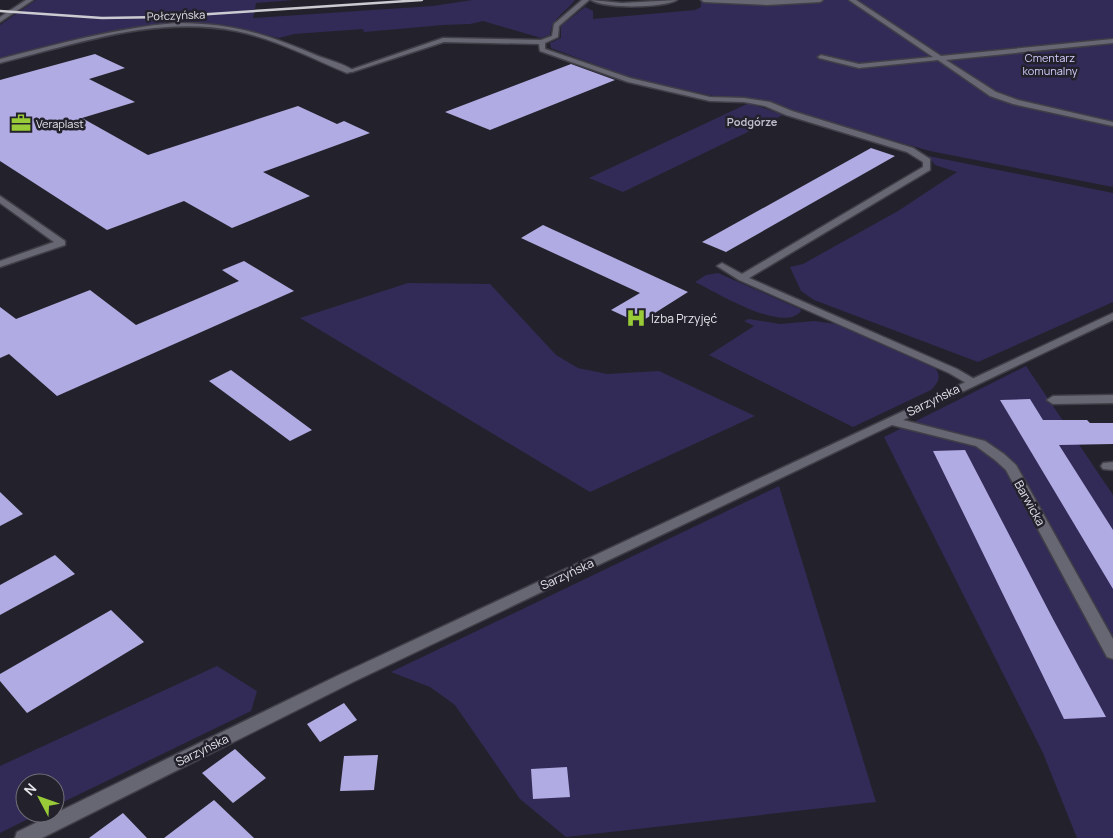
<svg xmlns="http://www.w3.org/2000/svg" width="1113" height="838" font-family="Manrope,sans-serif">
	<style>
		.green { fill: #322b57 }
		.building { fill: #b0abe2 }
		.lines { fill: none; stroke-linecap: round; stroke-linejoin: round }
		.service-casing { stroke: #403f48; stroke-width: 3 }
		.minor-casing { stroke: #403f48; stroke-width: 3 }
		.secondary-casing { stroke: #403f48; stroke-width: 3 }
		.service { fill: #676773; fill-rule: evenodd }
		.minor { fill: #676773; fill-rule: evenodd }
		.secondary { fill: #676773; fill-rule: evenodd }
		.rail { stroke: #cccbd2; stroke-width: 2.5 }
		.labels { text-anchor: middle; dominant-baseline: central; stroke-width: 5; stroke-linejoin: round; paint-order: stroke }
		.far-street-label { font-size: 11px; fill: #e5e4eb; stroke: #23222c }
		.far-park-label { font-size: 11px; fill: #d2cefd; stroke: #23222c }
		.far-neighbourhood-label { font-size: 11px; font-weight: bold; fill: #bebdcb; stroke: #23222c }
		.far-poi-label { font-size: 11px; fill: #e5e4eb; stroke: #23222c; text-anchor: start }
		.poi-label { font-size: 12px; fill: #e5e4eb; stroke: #23222c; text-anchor: start }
		.street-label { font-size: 12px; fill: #e5e4eb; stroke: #23222c }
	</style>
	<rect width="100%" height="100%" fill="#23222c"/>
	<path class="green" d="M 36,0 L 294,0 L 256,3 L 253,18 L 433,6 L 472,0 L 575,0 C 566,12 552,18 550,35 L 541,38 L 483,21 L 470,24 L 443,25 L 364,32 L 363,29 L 294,34 L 279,38 L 230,26 L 183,23 L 159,24 L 116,30 L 0,59 L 0,25 Z
		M 701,0 L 1113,0 L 1113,187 L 930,151 L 798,113 L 762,100 L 719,97 L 636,80 L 551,48 L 550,43 L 561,38 L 561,26 L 585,7 L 593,11 L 593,19 L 695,10 L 701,7 Z
		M 749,103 L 783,115 L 623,192 L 589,178 Z
		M 928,156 L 1113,193 L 1113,302 L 978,362 L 814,300 L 801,291 L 790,267 L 803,264 L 898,211 L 957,172 L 935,165 Z
		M 718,273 L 800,309 L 801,311 C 783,334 716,292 695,282 L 706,275 Z
		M 408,283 L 490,284 L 556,355 L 578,368 L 607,374 L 659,371 L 755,416 L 590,492 L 300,318 Z
		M 749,319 L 780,324 L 814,321 L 836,324 L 935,368 C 942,376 938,383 931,390 L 853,427 L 709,355 L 754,326 L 744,321 Z
		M 1026,366 L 1113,495 L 1113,838 L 1077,838 L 1043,753 L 884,437 Z
		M 779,486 L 876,802 L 566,837 L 520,799 L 455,705 L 430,687 L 391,672 Z
		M 217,666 L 257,691 L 251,711 L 55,806 L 55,783 L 25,783 L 25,813 L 40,813 L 0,833 L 0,766 Z"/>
	<path class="building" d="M 95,54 L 125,68 L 89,79 L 135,102 L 82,118 L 148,155 L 298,106 L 337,124 L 344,121 L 370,133 L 263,172 L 310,196 L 232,228 L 184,201 L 107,230 L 0,161 L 0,80 Z
		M 571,64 L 615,80 L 490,130 L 445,112 Z
		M 871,148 L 895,156 L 726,252 L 702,242 Z
		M 543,225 L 688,292 L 639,323 L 611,310 L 640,293 L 521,238 Z
		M 244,261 L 294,291 L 57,396 L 9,354 L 0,358 L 0,307 L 16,319 L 90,290 L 136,325 L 239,281 L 222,270 Z
		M 231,370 L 312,430 L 290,441 L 209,381 Z
		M 1030,399 L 1043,420 L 1087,420 L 1090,423 L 1113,423 L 1113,444 L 1059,445 L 1113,530 L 1113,589 L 1000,400 Z
		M 965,450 L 1053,619 L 1106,717 L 1064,719 L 933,451 Z
		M 0,492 L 23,514 L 0,526 Z
		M 55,555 L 75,574 L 0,615 L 0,585 Z
		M 111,610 L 144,642 L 27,713 L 0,681 L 0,674 Z
		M 344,703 L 357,720 L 320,742 L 307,724 Z
		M 235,749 L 266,778 L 233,803 L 202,773 Z
		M 378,755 L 374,790 L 340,791 L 344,756 Z
		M 567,767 L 570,797 L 533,799 L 531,769 Z
		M 214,800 L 254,838 L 164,838 Z
		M 123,813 L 147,838 L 89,838 Z"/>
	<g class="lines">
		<defs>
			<path id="service" d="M 582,0 L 589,0 L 559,26 L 558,37 L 545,43 L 545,49 L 630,78 L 710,97 L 744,98 L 770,102 L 792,111 L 913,148 L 930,159 L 930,170 L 749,278 L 957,369 L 976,380 L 977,382 L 976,384 L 968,384 L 949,373 L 739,280 L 717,266 L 722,263 L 742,274 L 923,167 L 923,162 L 907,152 L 786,115 L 765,106 L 744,102 L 710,101 L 628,82 L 540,51 L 539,44 L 444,42 L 352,72 L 347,71 L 443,38 L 541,40 L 552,36 L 554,24 Z
				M 591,0 L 622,3 L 677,0 C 663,8 605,9 591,0 Z
				M 701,0 L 823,0 L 820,2 L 767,5 L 704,2 Z
				M 849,0 L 856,0 L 941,56 L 1113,39 L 1113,43 L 946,60 L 996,92 L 1018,100 L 1113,122 L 1113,126 L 1013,104 L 990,96 L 938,60 L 859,68 L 819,58 L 818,57 L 821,55 L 859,64 L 933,57 Z"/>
			<path id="minor" d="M 176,23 C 233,23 266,34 318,56 C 329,60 345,64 354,71 L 347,73 C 311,58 275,39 236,31 C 157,15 76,44 0,63 L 0,59 C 58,44 115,28 176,23 Z
				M 0,196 L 65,241 L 65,245 L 0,267 L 0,261 L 54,242 L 0,203 Z
				M 1113,313 L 1113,320 L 903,420 L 985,441 L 1004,454 L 1016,465 L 1113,639 L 1113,659 L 1107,657 L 1006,470 L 995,460 L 976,446 L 892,425 L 353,682 L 42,838 L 15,838 L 17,832 L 341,674 Z
				M 1113,395 L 1113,403 L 1053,404 L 1047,400 L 1053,396 Z
				M 1113,462 L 1113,470 L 1103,469 L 1101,466 L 1103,463 Z"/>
			<path id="secondary" d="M 26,0 L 33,0 L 0,22 L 0,17 Z"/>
		</defs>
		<use href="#service" class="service-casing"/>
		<use href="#minor" class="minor-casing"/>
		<use href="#secondary" class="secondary-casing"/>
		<use href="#service" class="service"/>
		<use href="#minor" class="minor"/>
		<use href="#secondary" class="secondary"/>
		<path class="rail" d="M 0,11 L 102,18 L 164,17 L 422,0"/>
	</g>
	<defs>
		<symbol id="office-bare" viewBox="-9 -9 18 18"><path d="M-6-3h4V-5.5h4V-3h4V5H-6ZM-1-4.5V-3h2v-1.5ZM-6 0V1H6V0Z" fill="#98cb37" stroke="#23222c" stroke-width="2.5" paint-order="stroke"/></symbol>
		<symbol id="hospital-bare" viewBox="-9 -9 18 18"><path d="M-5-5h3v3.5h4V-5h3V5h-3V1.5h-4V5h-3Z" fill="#98cb37" stroke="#23222c" stroke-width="2.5" paint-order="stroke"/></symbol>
	</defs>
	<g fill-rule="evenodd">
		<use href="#office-bare" x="7" y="109" width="28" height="28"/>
		<use href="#hospital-bare" x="622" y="304" width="28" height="28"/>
	</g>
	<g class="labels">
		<g class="far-street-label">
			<text transform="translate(176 15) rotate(-2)">Połczyńska</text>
		</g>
		<g class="far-park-label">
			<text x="1050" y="57">Cmentarz<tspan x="1050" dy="13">komunalny</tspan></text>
		</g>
		<g class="far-neighbourhood-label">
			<text x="752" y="121">Podgórze</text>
		</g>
		<g class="far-poi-label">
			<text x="36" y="123">Veraplast</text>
		</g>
		<g class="poi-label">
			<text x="651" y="318">Izba Przyjęć</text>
		</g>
		<g class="street-label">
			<text transform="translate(933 400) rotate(-26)">Sarzyńska</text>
			<text transform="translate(1030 503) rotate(61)">Barwicka</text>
			<text transform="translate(567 574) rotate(-25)">Sarzyńska</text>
			<text transform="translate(202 750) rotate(-26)">Sarzyńska</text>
		</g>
	</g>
	<g transform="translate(40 798) rotate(311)"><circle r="24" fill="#23222c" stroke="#717078"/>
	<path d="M0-4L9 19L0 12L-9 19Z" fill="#98cb37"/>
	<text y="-8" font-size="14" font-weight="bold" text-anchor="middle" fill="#e5e4eb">N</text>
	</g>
</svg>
